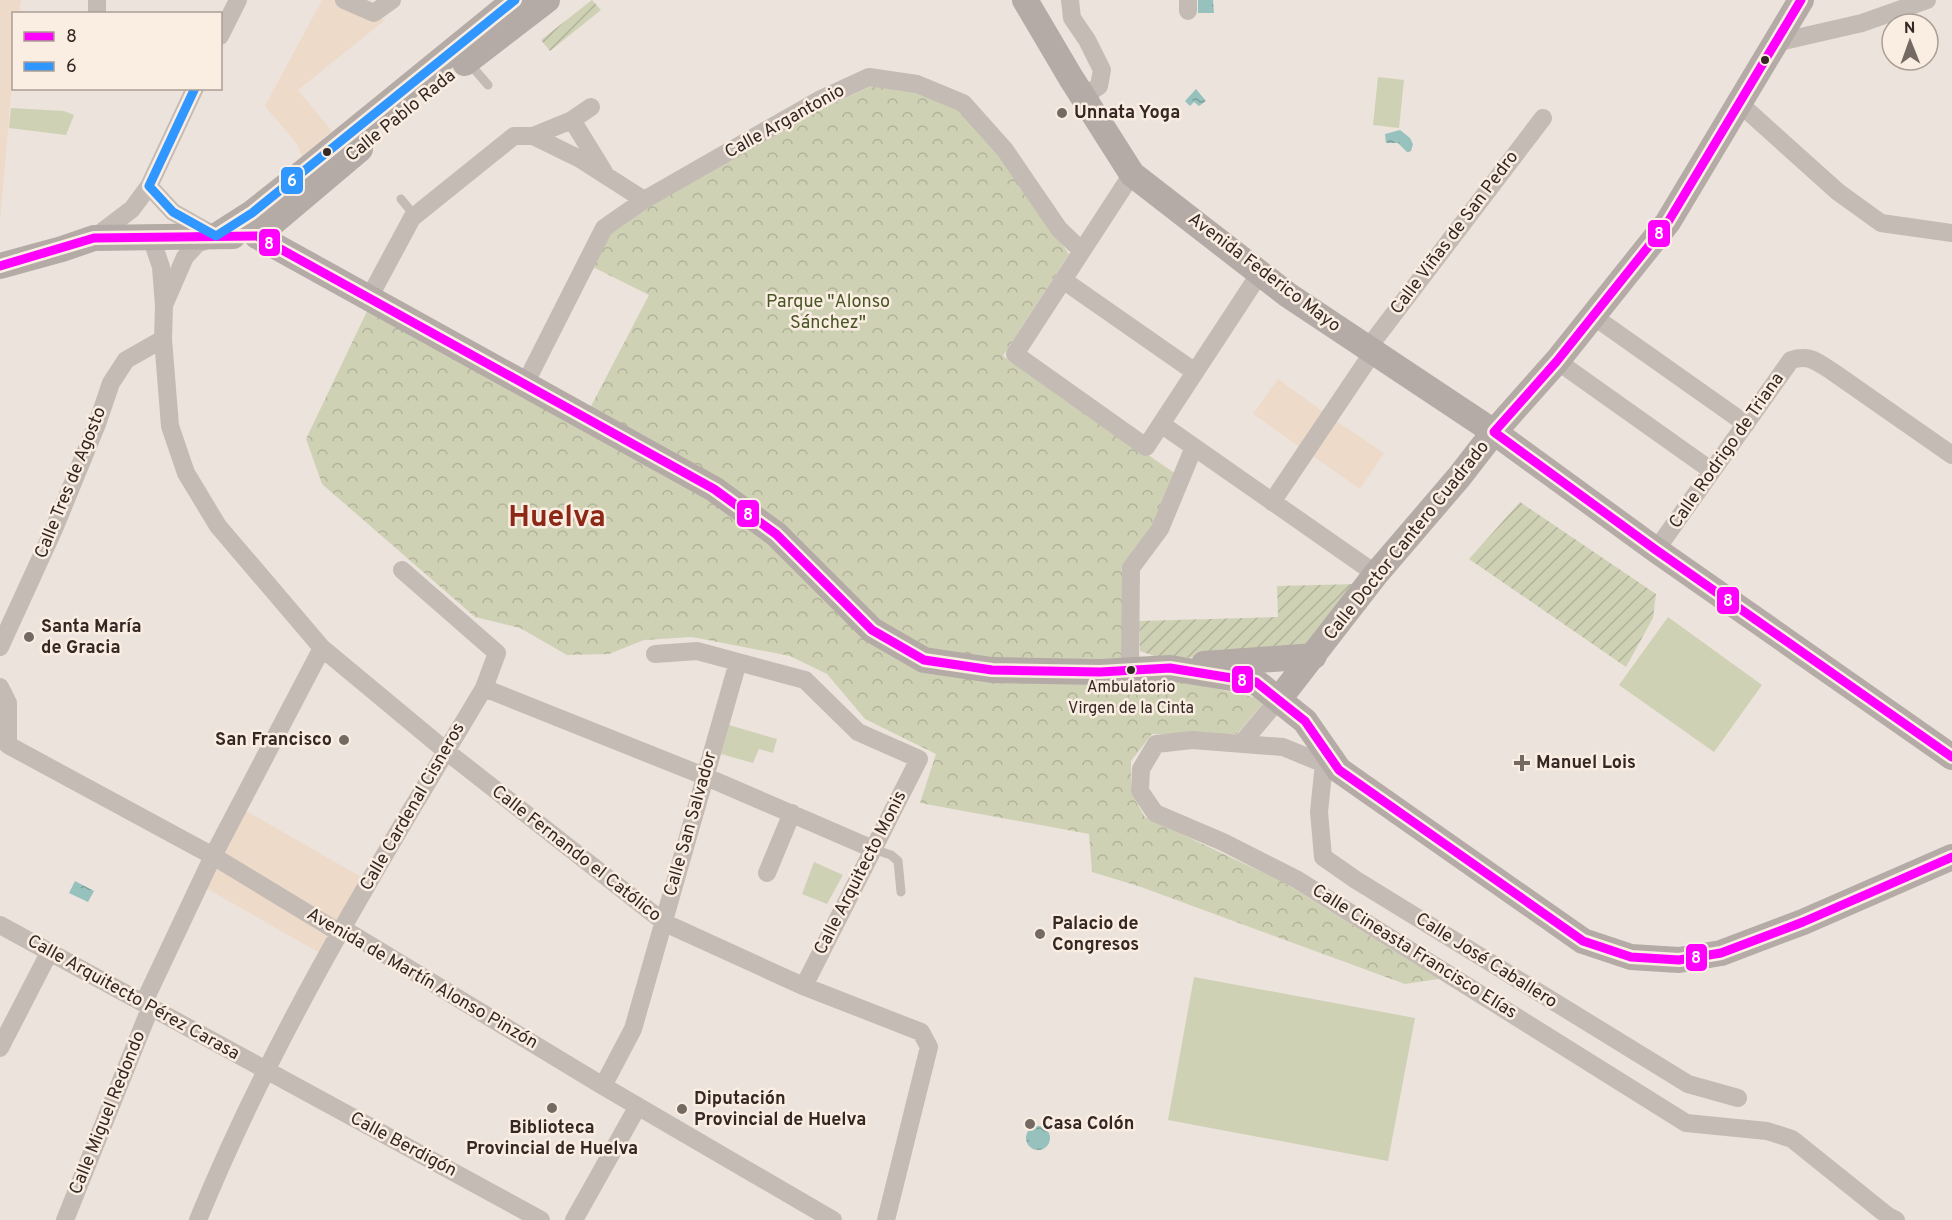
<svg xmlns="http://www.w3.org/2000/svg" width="1952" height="1220" font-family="Overpass,sans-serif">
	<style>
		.grass { fill: #cfd1b4 }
		.park { fill: url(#park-crowns) }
		.garden { fill: url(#garden-furrows) }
		.plaza { fill: #eddac9 }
		.water { fill: url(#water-ripples) }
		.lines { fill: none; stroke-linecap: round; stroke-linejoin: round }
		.lane { stroke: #c4bbb5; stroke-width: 9 }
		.street { stroke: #c4bbb5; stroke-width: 18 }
		.secondary { stroke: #b5aba6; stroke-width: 26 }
		.bus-1-casing { stroke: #faede1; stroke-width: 14 }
		.bus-2-casing { stroke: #faede1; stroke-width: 14 }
		.bus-1 { stroke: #f0f; stroke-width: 9 }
		.bus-2 { stroke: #2f97ff; stroke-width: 9 }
		.bus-dot { fill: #352824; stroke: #faede1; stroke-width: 2 }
		.poi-dot { fill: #756964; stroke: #faede1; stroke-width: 2 }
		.labels { text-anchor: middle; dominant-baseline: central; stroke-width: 5; stroke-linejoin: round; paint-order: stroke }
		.bus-label { font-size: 16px; fill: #352824; stroke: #faede1 }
		.poi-label { font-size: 18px; font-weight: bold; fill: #352824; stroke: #faede1; text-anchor: start }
		.street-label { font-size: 18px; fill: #352824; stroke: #faede1 }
		.park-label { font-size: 18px; fill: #485526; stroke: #faede1 }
		.town-label { font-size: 30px; font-weight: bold; fill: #8b2816; stroke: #faede1 }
		.line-badge { stroke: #faede1; stroke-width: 2 }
		.badge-label { font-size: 16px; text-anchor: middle; font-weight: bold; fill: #fff }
	</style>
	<defs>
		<pattern id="park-crowns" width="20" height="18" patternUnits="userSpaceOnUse" patternTransform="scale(1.5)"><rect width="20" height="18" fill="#cfd1b4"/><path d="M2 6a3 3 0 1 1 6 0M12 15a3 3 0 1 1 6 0" fill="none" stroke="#b2b39b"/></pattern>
		<pattern id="garden-furrows" width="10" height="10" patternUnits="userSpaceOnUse" patternTransform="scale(1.5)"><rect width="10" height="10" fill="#cfd1b4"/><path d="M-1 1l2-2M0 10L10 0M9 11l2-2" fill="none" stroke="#b2b39b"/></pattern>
		<pattern id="water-ripples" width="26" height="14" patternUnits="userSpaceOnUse" patternTransform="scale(1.5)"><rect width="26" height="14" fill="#96c1bc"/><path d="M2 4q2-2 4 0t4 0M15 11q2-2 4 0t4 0" fill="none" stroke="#7b9d99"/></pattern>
	</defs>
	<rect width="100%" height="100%" fill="#ece3dc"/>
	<path class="grass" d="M 1378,77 L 1404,80 L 1399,128 L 1373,125 Z
		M 11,108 L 64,111 L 74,115 L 66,135 L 9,128 Z
		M 1668,617 L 1762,685 L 1714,752 L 1619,685 Z
		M 729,725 L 777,739 L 773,753 L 759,749 L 753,763 L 721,754 Z
		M 814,862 L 843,875 L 827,904 L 802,894 Z
		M 1194,977 L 1415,1018 L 1388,1161 L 1168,1120 Z"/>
	<path class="park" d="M 872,86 L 916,92 L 959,110 L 1005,163 L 1069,254 L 1003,356 L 1176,474 L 1154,522 L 1123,568 L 1123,664 L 995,663 L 925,653 L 589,410 L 649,295 L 593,267 L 608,234 L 644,209 L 813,113 Z
		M 368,309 L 707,494 L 923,668 L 1175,679 L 1266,700 L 1237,734 L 1152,734 L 1131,761 L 1131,793 L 1145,817 L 1283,882 L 1439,979 L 1405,984 L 1141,887 L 1092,872 L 1089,834 L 920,803 L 936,754 L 865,719 L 827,674 L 790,656 L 692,637 L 644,640 L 609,654 L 567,655 L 520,628 L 475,617 L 322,484 L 306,439 Z"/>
	<path class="garden" d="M 592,0 L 601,10 L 550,51 L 541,40 Z
		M 1520,502 L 1656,594 L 1653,618 L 1626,667 L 1469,559 Z
		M 1357,584 L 1301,651 L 1163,659 L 1140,651 L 1139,621 L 1278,617 L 1277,586 Z"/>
	<path class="plaza" d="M 0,0 L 21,0 L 19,13 L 14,14 L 13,74 L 0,221 Z
		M 322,0 L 344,0 L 385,20 L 298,90 L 332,131 L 302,156 L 298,145 L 265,106 Z
		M 1278,379 L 1329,416 L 1384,453 L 1360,489 L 1253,414 Z
		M 246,811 L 370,882 L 328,955 L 318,952 L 199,884 Z"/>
	<path class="water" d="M 1198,0 L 1213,0 L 1214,13 L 1198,13 Z
		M 1196,89 L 1206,101 L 1199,106 L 1194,102 L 1190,106 L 1185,101 Z
		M 1400,130 L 1410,138 L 1413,144 L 1411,151 L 1407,152 L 1398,143 L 1386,143 L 1385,134 Z
		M 75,881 L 94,891 L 88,902 L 69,893 Z
		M1026 1138a12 12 0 1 1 24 0a12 12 0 1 1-24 0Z"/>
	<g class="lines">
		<path class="lane" d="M 469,63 L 488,85
			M 401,199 L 415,216
			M 873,849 L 891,855 L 898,861 L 901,892"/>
		<path class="street" d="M 344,0 L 374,13 L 392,0
			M 1070,0 L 1072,18 L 1087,40 L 1102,70 L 1099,86 L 1083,97
			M 1188,11 L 1188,0
			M 97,14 L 97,0
			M 220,36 L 238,0
			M 1775,43 L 1862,23 L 1927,0
			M 1739,103 L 1838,192 L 1881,223 L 1952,233
			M 591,107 L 572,120 L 604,172
			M 533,136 L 572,120
			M 1132,174 L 1015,354 L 1146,447 L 1260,273
			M 149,186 L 173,212 L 212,234
			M 151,237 L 161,267 L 164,306 L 163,339 L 170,426 L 186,473 L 218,526 L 322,648 L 446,751 L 665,923 L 803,986 L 921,1032 L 929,1047 L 886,1220
			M 94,238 L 132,209 L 149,186 L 195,88
			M 1063,280 L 1195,372
			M 369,298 L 412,218 L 514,136 L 533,136 L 580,159 L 644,200
			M 165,303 L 185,257 L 197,244 L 212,238
			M 1593,316 L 1746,424
			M 1368,348 L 1543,118
			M 1557,361 L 1712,471
			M 525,384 L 604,228 L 644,200 L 819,100 L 869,77 L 917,84 L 963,103 L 1005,150 L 1059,229 L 1082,251
			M 1161,424 L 1376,574
			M 1272,502 L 1373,352
			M 1656,550 L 1791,360 C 1810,354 1817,362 1833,372 L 1952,455
			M 0,647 L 54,529 L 97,424 L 111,383 L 126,360 L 163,339
			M 655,654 L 697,651 L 805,680 L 858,732 L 919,759 L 807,980 L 803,986
			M 1130,670 L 1131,568 L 1160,529 L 1194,447
			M 0,687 L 8,703 L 8,745
			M 484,688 L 704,776 L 873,849
			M 1241,744 L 1279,699
			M 8,745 L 213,856 L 340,933 L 350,933 L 603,1086 L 833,1220
			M 1324,763 L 1319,812 L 1323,857 L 1356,880 L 1688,1084 L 1738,1098
			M 1339,770 L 1283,747 L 1192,740 L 1156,744 L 1141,769 L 1140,791 L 1155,813 L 1223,842 L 1296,879 L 1686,1123 L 1767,1131 L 1792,1139 L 1888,1216 L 1896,1220
			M 767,873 L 792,813
			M 0,925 L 541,1220
			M 144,1002 L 213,856 L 322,648
			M 0,1048 L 50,951
			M 603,1086 L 633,1029 L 738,662
			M 65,1220 L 151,1006
			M 198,1220 C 274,1033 381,860 484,688 L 497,653 L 402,570
			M 574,1220 L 638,1106"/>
		<path class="secondary" d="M 1025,0 L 1071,78 L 1132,174 L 1288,295 L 1494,432 L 1656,550 L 1952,757
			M 465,63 L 547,0
			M 252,213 L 257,236 L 714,489 L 776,534 L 872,630 L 924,660 L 992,670 L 1100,672 L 1170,668 L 1256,682 L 1305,721 L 1339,770 L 1583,941 L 1631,957 L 1679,960 L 1721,953 L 1803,922 L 1952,857
			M 216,236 L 252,213 L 290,183 L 515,0
			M 257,236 L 360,149
			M 0,266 L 62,249 L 94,238 L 233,236
			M 1204,664 L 1314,656
			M 1279,699 L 1376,574 L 1459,477 L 1494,432 L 1557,361 L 1668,222 L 1801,0"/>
		<defs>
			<path id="bus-1" d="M 1801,0 L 1668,222 L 1557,361 L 1494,432 L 1656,550 L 1952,757
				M 0,266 L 94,238 L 257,236 L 714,489 L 776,534 L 872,630 L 924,660 L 992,670 L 1100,672 L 1170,668 L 1256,682 L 1305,721 L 1339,770 L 1583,941 L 1631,957 L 1679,960 L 1721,953 L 1803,922 L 1952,857"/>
			<path id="bus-2" d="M 195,88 L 149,186 L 173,212 L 216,236 L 252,213 L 515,0"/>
		</defs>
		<use href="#bus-1" class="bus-1-casing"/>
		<use href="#bus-2" class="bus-2-casing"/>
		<use href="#bus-1" class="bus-1"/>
		<use href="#bus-2" class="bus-2"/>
	</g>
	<g class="bus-dot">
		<circle cx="1765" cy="60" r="5"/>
		<circle cx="327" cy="152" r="5"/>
		<circle cx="1131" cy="670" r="5"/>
	</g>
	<g class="poi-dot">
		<circle cx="1062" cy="113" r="6"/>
		<circle cx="29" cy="637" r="6"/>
		<circle cx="344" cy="740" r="6"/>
		<path d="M1519 754h6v6h6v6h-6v6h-6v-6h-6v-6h6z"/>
		<circle cx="1040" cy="934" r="6"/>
		<circle cx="552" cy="1108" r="6"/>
		<circle cx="682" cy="1109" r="6"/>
		<circle cx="1030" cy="1124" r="6"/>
	</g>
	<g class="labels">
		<g class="bus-label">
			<text x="1131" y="688">Ambulatorio<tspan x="1131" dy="21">Virgen de la Cinta</tspan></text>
		</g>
		<g class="poi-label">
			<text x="1074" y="113">Unnata Yoga</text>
			<text x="41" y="627">Santa María<tspan x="41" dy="21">de Gracia</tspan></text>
			<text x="332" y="740" text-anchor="end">San Francisco</text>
			<text x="1536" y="763">Manuel Lois</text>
			<text x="1052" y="924">Palacio de<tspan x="1052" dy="21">Congresos</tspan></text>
			<text x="694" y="1099">Diputación<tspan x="694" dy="21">Provincial de Huelva</tspan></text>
			<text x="1042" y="1124">Casa Colón</text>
			<text x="552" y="1128" text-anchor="middle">Biblioteca<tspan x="552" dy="21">Provincial de Huelva</tspan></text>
		</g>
		<g class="street-label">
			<text transform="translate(401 116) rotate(-39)">Calle Pablo Rada</text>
			<text transform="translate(785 122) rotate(-29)">Calle Argantonio</text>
			<text transform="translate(1455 233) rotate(-53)">Calle Viñas de San Pedro</text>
			<text transform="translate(1264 273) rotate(37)">Avenida Federico Mayo</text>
			<text transform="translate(1727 451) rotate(-55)">Calle Rodrigo de Triana</text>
			<text transform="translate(71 483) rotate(-68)">Calle Tres de Agosto</text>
			<text transform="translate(1407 541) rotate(-51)">Calle Doctor Cantero Cuadrado</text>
			<text transform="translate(413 807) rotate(-60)">Calle Cardenal Cisneros</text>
			<text transform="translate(691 824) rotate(-74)">Calle San Salvador</text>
			<text transform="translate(576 854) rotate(38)">Calle Fernando el Católico</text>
			<text transform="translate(861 873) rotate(-63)">Calle Arquitecto Monis</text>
			<text transform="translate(1414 952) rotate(32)">Calle Cineasta Francisco Elías</text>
			<text transform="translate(1486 961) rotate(32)">Calle José Caballero</text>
			<text transform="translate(422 979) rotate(30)">Avenida de Martín Alonso Pinzón</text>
			<text transform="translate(133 998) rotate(29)">Calle Arquitecto Pérez Carasa</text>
			<text transform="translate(108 1113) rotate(-68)">Calle Miguel Redondo</text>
			<text transform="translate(403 1145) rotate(28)">Calle Berdigón</text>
		</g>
		<g class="park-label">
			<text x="828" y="302">Parque "Alonso<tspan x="828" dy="21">Sánchez"</tspan></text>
		</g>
		<g class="town-label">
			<text x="557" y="518">Huelva</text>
		</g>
	</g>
	<g class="line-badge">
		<rect x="280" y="166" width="24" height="29" rx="6" fill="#2f97ff"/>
		<rect x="1647" y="219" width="24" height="29" rx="6" fill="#f0f"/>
		<rect x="258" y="228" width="23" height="29" rx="6" fill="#f0f"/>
		<rect x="736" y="499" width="24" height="29" rx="6" fill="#f0f"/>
		<rect x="1716" y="586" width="24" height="29" rx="6" fill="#f0f"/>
		<rect x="1231" y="665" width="23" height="29" rx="6" fill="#f0f"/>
		<rect x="1685" y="943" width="23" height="29" rx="6" fill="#f0f"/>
	</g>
	<g class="badge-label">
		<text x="292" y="186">6</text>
		<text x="1659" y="239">8</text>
		<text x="269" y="249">8</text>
		<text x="748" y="520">8</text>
		<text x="1728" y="606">8</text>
		<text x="1242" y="686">8</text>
		<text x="1696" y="963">8</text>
	</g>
	<rect x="12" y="12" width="210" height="78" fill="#faede1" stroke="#ab9e95" stroke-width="1.5"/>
	<rect x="24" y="32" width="30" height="9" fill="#ff00ff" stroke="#ab9e95" stroke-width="1.5"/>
	<text x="66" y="42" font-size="18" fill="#352824">8</text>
	<rect x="24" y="62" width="30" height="9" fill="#2f97ff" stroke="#ab9e95" stroke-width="1.5"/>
	<text x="66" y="72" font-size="18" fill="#352824">6</text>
	<g transform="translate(1910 42) rotate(359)"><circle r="28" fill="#faede1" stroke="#ab9e95" stroke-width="1.5"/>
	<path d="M0-4.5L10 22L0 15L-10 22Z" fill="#756964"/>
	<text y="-9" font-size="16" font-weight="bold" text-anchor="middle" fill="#352824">N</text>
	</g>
</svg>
